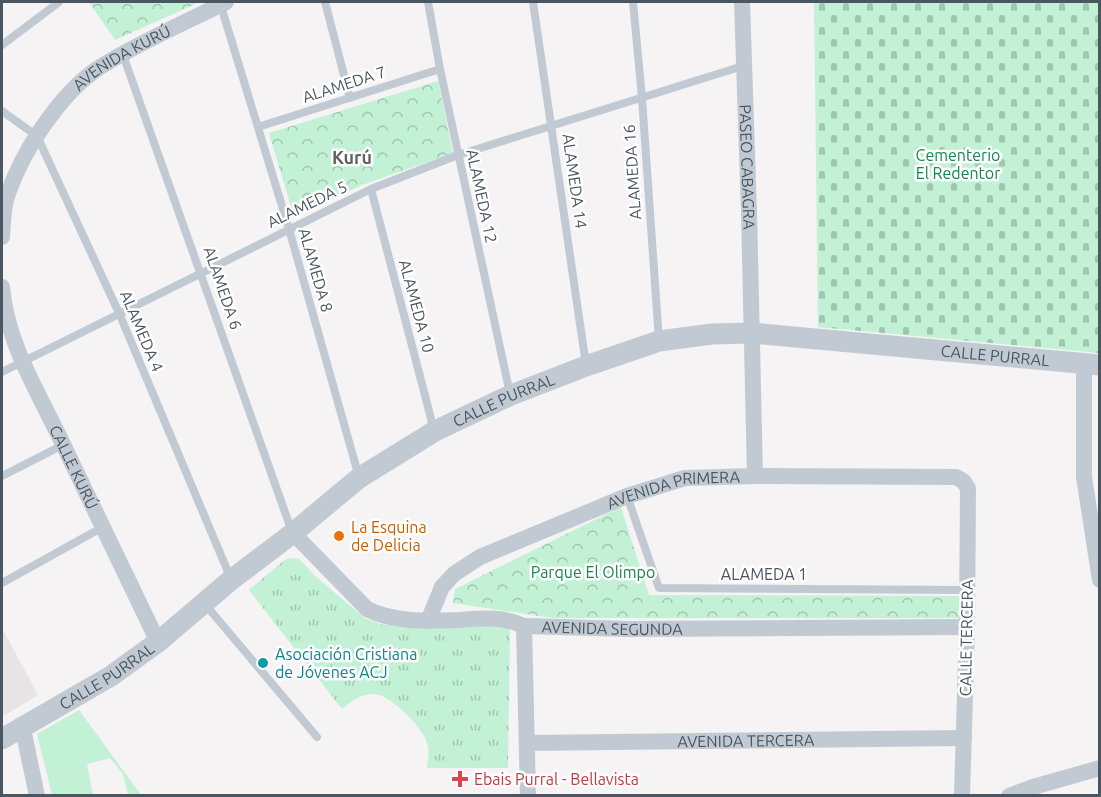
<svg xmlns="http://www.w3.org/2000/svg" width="1101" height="797" font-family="Ubuntu,sans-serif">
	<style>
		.education { fill: #e6e4e5 }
		.grass { fill: url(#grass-tufts) }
		.forest { fill: url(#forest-crowns) }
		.cemetery { fill: url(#cemetery-stones) }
		.garden { fill: #c3f1d5 }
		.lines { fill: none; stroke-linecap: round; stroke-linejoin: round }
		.service { stroke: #c1cad2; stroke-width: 8 }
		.minor { stroke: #c1cad2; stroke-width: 16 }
		.tertiary { stroke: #c1cad2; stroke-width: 21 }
		.food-dot { fill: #e8710a; stroke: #fff; stroke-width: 2 }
		.culture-dot { fill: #0f9aa8; stroke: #fff; stroke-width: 2 }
		.health-dot { fill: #e0444e; stroke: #fff; stroke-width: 2 }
		.labels { text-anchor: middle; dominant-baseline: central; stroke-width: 5; stroke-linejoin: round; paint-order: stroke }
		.street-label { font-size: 16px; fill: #4a5661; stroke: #fff }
		.park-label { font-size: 16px; fill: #17864f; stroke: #fff }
		.food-label { font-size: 16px; fill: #c56008; stroke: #fff; text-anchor: start }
		.culture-label { font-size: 16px; fill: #0d838f; stroke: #fff; text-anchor: start }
		.health-label { font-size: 16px; fill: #be3a42; stroke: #fff; text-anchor: start }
		.neighbourhood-label { font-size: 18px; font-weight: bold; fill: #5f6368; stroke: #fff }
	</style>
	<defs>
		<pattern id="grass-tufts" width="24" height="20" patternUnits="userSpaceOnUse" patternTransform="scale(1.5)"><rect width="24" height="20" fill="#c3f1d5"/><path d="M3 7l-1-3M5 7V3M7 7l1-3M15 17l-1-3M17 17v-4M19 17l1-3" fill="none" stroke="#a0c6b0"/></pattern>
		<pattern id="forest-crowns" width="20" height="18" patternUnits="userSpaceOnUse" patternTransform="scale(1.5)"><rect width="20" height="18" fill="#c3f1d5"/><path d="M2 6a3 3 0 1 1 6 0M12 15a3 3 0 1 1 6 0" fill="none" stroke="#a0c6b0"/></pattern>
		<pattern id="cemetery-stones" width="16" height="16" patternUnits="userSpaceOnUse" patternTransform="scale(1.5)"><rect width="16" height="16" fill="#c3f1d5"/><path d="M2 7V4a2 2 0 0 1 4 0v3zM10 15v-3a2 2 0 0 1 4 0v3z" fill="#a0c6b0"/></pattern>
	</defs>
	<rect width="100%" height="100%" fill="#f5f3f3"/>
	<path class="education" d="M 2,628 L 38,695 L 2,717 Z"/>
	<path class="grass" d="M 294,558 L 299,559 L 315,576 L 366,619 L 384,625 L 507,626 L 510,632 L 508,768 L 427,768 C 428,760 430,749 426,740 C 421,726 390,695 375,694 C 361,693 352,701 342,709 L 249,590 L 286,559 Z"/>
	<path class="forest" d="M 89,2 L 200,2 L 115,40 Z
		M 438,81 L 453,153 L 362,185 L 294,217 L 269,133 Z
		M 621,507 L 649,595 L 960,596 L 962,618 L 552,618 L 453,603 L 455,589 Z"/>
	<path class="cemetery" d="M 814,2 L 1099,2 L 1099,353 L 818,327 Z"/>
	<path class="garden" d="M 79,710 L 141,795 L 128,795 L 123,774 L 110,758 L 87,764 L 93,795 L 52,795 L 37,734 Z"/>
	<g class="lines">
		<path class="service" d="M 325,2 L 350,98
			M 428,2 L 440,69 L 510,394
			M 533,2 L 586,365
			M 633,2 L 642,98 L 659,341
			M 220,3 L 289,229 L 359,477
			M 2,45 L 59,2
			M 123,55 L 292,532
			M 2,111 L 37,136 L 119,313 L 231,579
			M 258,127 L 440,69
			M 371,189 L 434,430
			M 2,372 L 371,189 L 458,155 L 743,66
			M 2,476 L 63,445
			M 627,496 L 659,588 L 968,590
			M 2,583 L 103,527
			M 204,603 L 317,737"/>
		<g class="minor">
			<path id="s1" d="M 742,2 L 749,212 L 755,476"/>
			<path id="s2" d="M 2,237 C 3,225 3,211 6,200 C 20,154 60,93 100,67 C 140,42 184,23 226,2"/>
			<path id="s3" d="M 2,287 C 7,343 37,390 61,440 C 93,507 126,574 158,642"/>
			<path d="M 1084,363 L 1084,477 L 1100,580"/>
			<path id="s4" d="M 293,533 L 367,609 C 395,623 428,621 459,620 C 482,618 502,616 524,626 L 628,629 L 967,627"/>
			<path id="s5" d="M 428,621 L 442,587 L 454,574 L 480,557 L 627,496 L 685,478 L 755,476 L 956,477 L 963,481 L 968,488 L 967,627 L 962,796"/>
			<path d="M 524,626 L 528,796"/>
			<path d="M 23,729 L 37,796"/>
			<path id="s6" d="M 527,743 L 964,738"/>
			<path d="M 1009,796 L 1033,787 L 1100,768"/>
		</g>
		<path class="tertiary" id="s7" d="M 2,739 L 111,676 L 158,642 L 231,580 L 293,533 L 359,478 L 435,431 L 511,395 L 586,366 L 659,341 L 712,334 L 752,333 L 1100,365"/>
	</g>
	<circle class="food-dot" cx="339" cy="536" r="6"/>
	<circle class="culture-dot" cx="263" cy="663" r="6"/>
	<path class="health-dot" d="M457 770h6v6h6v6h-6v6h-6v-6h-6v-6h6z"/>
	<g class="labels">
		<g class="street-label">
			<text stroke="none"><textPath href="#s2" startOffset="226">AVENIDA KURÚ</textPath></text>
			<text transform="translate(344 84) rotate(-18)">ALAMEDA 7</text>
			<text stroke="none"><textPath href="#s1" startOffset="165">PASEO CABAGRA</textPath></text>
			<text transform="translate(632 172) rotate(-94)">ALAMEDA 16</text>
			<text transform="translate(575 181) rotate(82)">ALAMEDA 14</text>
			<text transform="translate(482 196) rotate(78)">ALAMEDA 12</text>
			<text transform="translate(307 204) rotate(-26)">ALAMEDA 5</text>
			<text transform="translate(316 270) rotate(74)">ALAMEDA 8</text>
			<text transform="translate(223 288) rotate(71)">ALAMEDA 6</text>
			<text transform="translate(417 306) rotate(75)">ALAMEDA 10</text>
			<text transform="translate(142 331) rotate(67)">ALAMEDA 4</text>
			<text stroke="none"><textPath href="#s7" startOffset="1112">CALLE PURRAL</textPath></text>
			<text stroke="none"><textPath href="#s7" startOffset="608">CALLE PURRAL</textPath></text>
			<text stroke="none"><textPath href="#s3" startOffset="195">CALLE KURÚ</textPath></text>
			<text stroke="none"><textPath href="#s5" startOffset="292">AVENIDA PRIMERA</textPath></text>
			<text x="764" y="574">ALAMEDA 1</text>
			<text stroke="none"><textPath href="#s4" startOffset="354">AVENIDA SEGUNDA</textPath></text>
			<text transform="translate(966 638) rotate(-89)">CALLE TERCERA</text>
			<text stroke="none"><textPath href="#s7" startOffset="122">CALLE PURRAL</textPath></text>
			<text stroke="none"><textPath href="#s6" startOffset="219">AVENIDA TERCERA</textPath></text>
		</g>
		<g class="park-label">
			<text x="958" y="155">Cementerio<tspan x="958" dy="18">El Redentor</tspan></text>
			<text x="593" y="572">Parque El Olimpo</text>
		</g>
		<g class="food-label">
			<text x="351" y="527">La Esquina<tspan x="351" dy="18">de Delicia</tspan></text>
		</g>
		<g class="culture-label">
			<text x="275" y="654">Asociación Cristiana<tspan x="275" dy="18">de Jóvenes ACJ</tspan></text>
		</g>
		<g class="health-label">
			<text x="474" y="779">Ebais Purral - Bellavista</text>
		</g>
		<g class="neighbourhood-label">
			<text x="352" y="157">Kurú</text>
		</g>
	</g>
	<rect width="1101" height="797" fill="none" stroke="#4a5661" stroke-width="6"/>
</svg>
